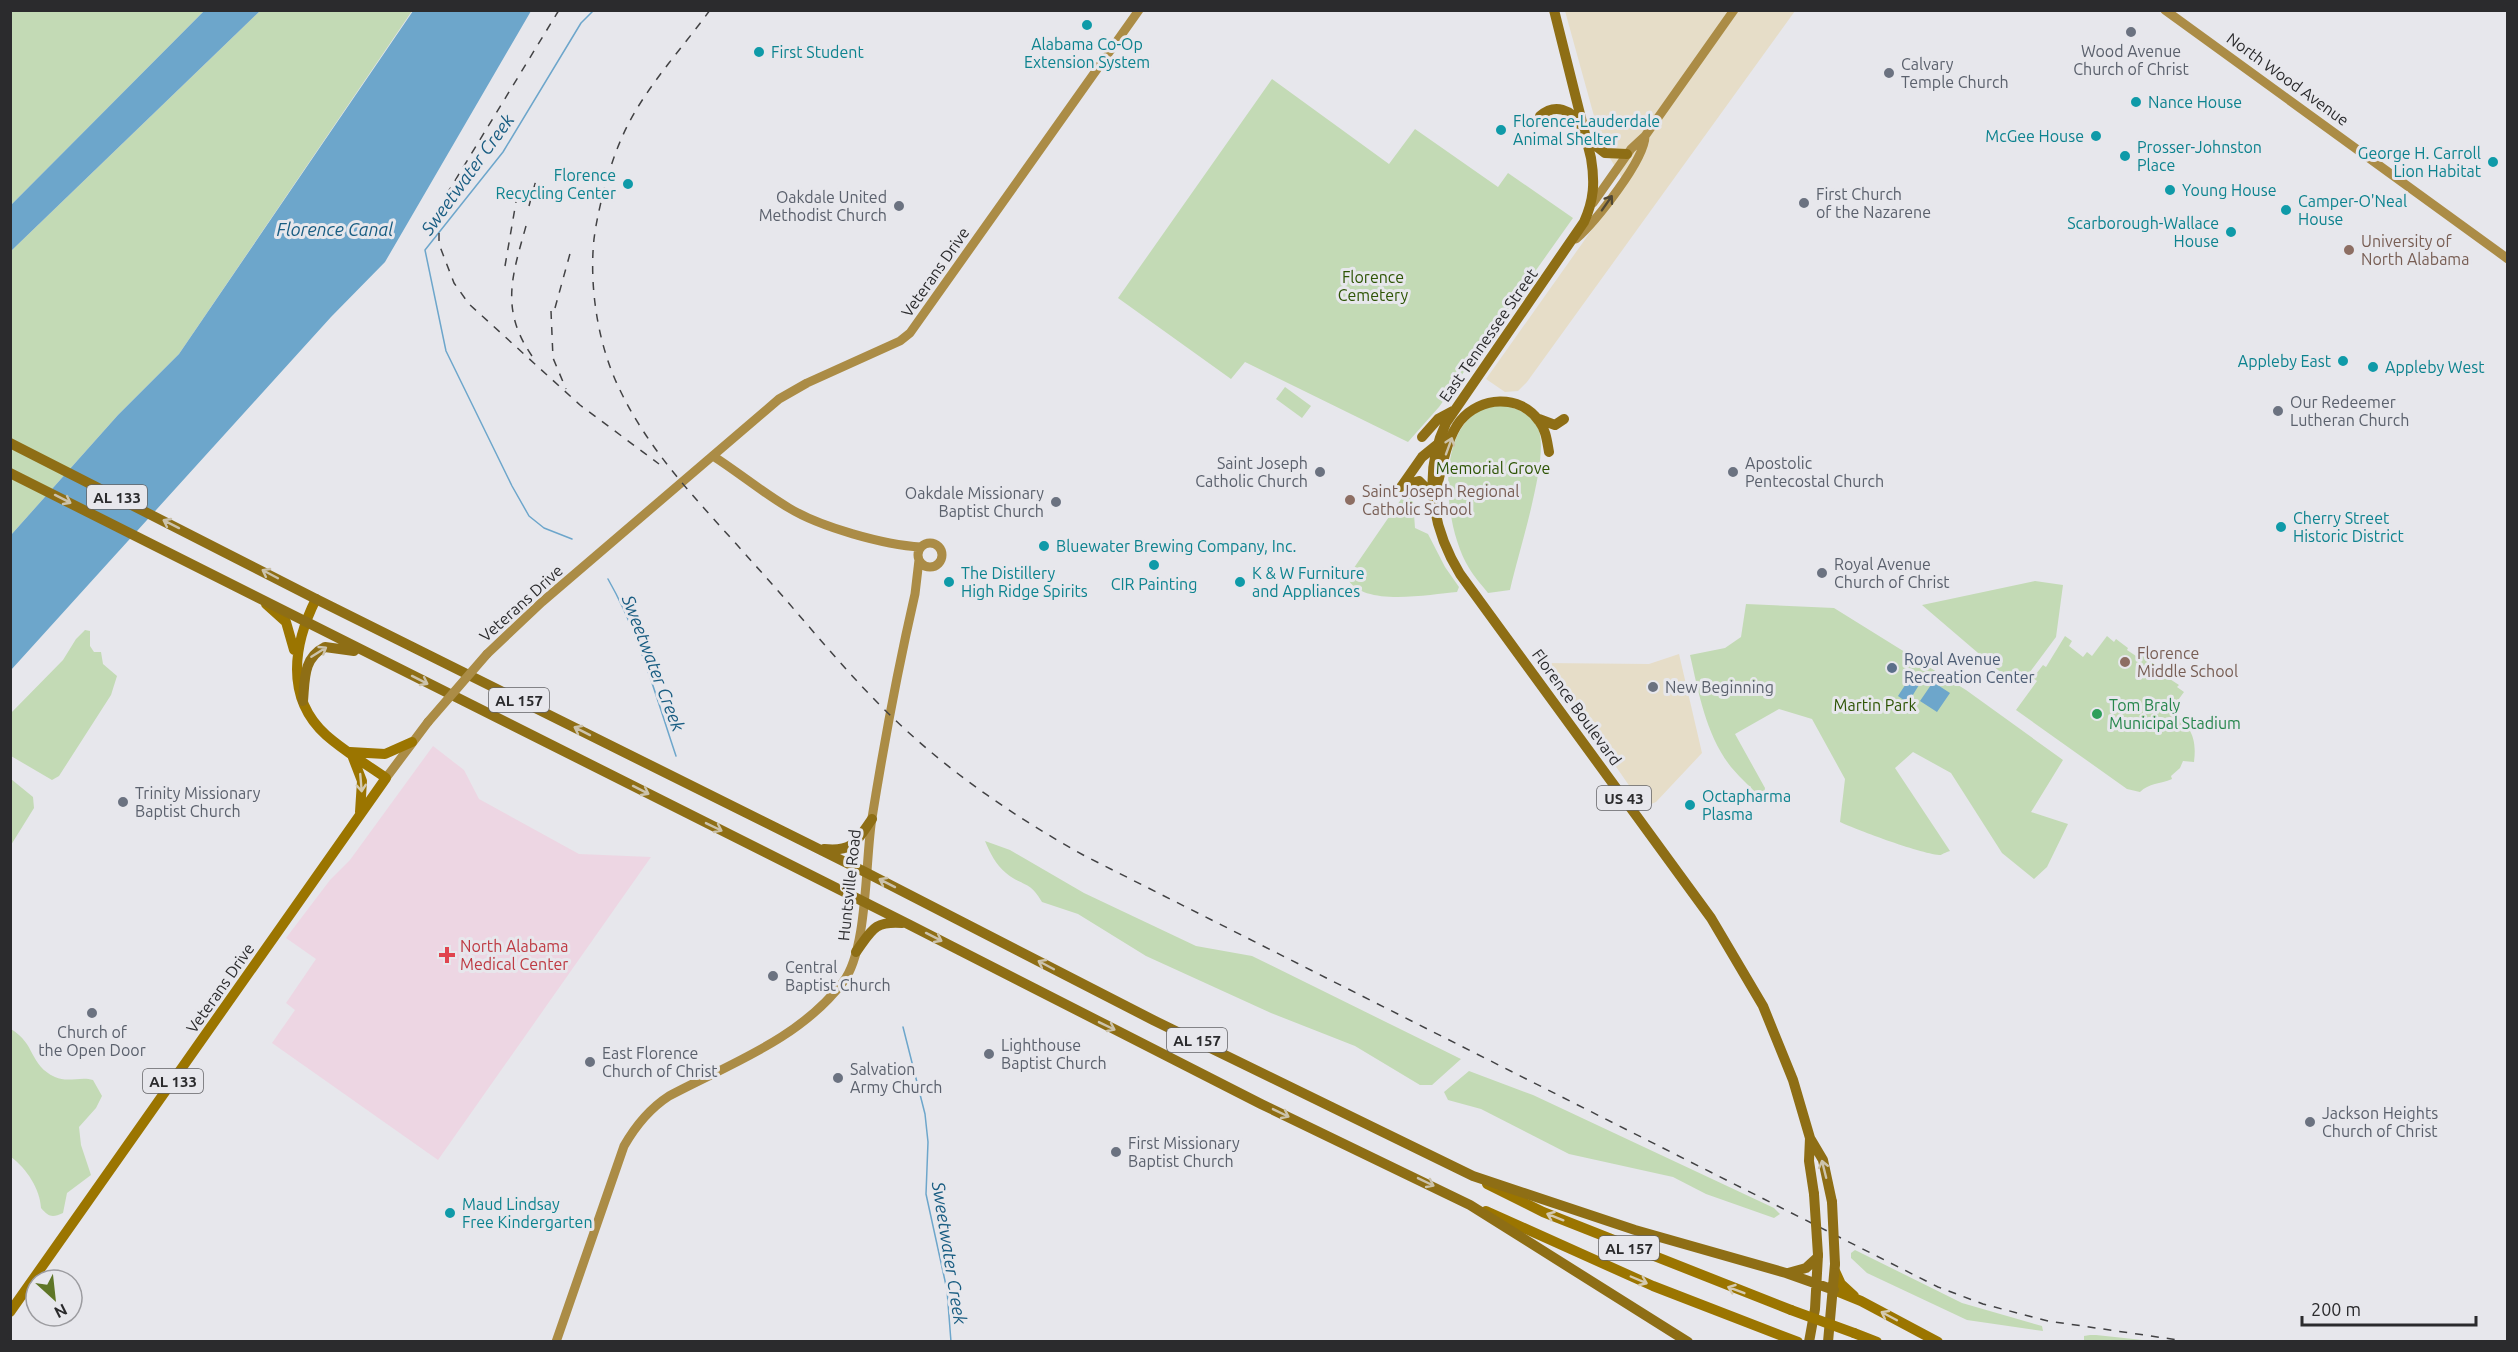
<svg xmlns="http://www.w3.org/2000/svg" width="2518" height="1352" font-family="Ubuntu,sans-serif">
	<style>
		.commercial { fill: #e6ddc8 }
		.medical { fill: #edd6e3 }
		.green { fill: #c3dab5 }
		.water { fill: #6da6cb }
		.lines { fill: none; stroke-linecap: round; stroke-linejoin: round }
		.stream { stroke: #6da6cb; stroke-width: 1.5 }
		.secondary { stroke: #ab8c46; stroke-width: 9 }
		.primary { stroke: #9b7500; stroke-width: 10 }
		.trunk { stroke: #8e6e15; stroke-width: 10 }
		.rail { stroke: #424244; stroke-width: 1.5; stroke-dasharray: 8 8; stroke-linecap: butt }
		.secondary-bridge { stroke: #ab8c46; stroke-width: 9 }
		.primary-bridge { stroke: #9b7500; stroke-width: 10 }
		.trunk-bridge { stroke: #8e6e15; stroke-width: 10 }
		.oneway { stroke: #514834 }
		.oneway2 { stroke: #ccc3ac }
		.oneway3 { stroke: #d4cab1 }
		.culture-dot { fill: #0f9aa8; stroke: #e7e7ec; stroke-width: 2 }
		.worship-dot { fill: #6b7280; stroke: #e7e7ec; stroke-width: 2 }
		.education-dot { fill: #8d6e63; stroke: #e7e7ec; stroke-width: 2 }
		.service-dot { fill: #5c6f8a; stroke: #e7e7ec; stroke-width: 2 }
		.leisure-dot { fill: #2e9e5b; stroke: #e7e7ec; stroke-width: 2 }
		.health-dot { fill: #e0444e; stroke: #e7e7ec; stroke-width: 2 }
		.labels { text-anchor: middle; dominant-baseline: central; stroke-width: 6; stroke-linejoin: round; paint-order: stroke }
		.shield { fill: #e7e7ec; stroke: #636366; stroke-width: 1.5 }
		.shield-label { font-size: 15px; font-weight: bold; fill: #2b2b2d }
		.culture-label { font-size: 16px; fill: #0d838f; stroke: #e7e7ec; text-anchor: start }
		.worship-label { font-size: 16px; fill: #5b616d; stroke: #e7e7ec; text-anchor: start }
		.street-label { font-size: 16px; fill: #2b2b2d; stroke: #e7e7ec }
		.education-label { font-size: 16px; fill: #785e54; stroke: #e7e7ec; text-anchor: start }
		.park-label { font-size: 16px; fill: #2d5404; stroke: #e7e7ec }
		.service-label { font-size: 16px; fill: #4e5e75; stroke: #e7e7ec; text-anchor: start }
		.leisure-label { font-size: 16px; fill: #27864d; stroke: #e7e7ec; text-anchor: start }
		.health-label { font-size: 16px; fill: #be3a42; stroke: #e7e7ec; text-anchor: start }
		.water-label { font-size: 18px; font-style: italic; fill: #195d82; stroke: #e7e7ec }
	</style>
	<rect width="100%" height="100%" fill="#e7e7ec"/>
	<path class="commercial" d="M 1565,11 L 1795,11 L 1527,382 L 1518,391 L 1505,392 L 1486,379 L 1625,183 L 1602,145 Z
		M 1679,654 L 1702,753 L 1656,802 L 1644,807 L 1544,663 L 1649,664 Z"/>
	<path class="medical" d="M 433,746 L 464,770 L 479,799 L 579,854 L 651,857 L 438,1160 L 272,1043 L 295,1010 L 286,1003 L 316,959 L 286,938 L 330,880 L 350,860 Z"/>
	<path class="green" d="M 11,11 L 204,11 L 11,205 Z
		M 260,11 L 412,11 L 179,354 L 118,415 L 11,535 L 11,251 Z
		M 1272,79 L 1389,164 L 1415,129 L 1498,187 L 1508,173 L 1573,218 L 1439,407 L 1408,442 L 1245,362 L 1231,379 L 1118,298 Z
		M 1285,387 L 1311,406 L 1302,418 L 1276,399 Z
		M 1501,405 C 1517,408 1530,413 1538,428 C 1551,455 1517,556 1510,590 L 1488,593 C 1482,585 1474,577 1469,568 C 1445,530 1433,431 1483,409 C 1488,406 1496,406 1501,405 Z
		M 1408,493 L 1413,500 L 1415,528 L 1428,534 L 1445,567 L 1459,587 L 1457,592 C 1429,594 1363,608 1347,578 L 1404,495 Z
		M 2035,581 L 2063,585 L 2056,637 L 2024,680 L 2012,682 L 1922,605 Z
		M 1746,604 L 1834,608 L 1966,690 L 2063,760 L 2031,812 L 2068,824 L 2047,867 L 2034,879 L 2002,853 L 1951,773 L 1913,752 L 1895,768 L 1950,851 C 1949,851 1942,854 1941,855 C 1924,855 1857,830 1840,822 L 1845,779 L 1812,719 L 1779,709 L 1735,734 L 1765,788 L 1763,800 C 1753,789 1741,779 1731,767 C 1706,735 1699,694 1690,655 L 1725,648 L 1741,637 Z
		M 85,630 L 90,631 L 90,646 L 94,652 L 101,652 L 103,664 L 117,676 L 111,695 L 59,776 L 52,780 L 11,756 L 11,713 L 63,660 L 76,639 Z
		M 2065,636 L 2072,641 L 2069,646 L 2083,657 L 2087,652 L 2092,656 L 2107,636 L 2114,642 L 2116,639 L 2128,648 L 2127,650 L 2139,658 L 2142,655 L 2155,665 L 2153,668 L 2179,685 L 2177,687 L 2184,692 L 2170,711 C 2191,726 2197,737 2194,762 L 2183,761 L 2180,768 L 2171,776 L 2172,779 C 2160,784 2149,783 2140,792 L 2127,789 L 2016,710 L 2037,681 L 2033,678 L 2043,665 L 2046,667 Z
		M 11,779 L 33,797 L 34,808 L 11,845 Z
		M 985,841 L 1010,850 L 1084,893 L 1196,946 L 1252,956 L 1461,1059 L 1432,1085 L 1420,1085 L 1355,1046 L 1271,1013 L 1146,956 L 1078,914 L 1042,902 C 1029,880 1023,887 1006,873 C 996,865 990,853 985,841 Z
		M 11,1029 C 36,1044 29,1065 55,1077 C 68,1083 81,1076 93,1080 L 102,1096 L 96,1108 L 79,1127 L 81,1145 L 91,1175 L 67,1193 L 63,1213 C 52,1218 49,1217 41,1208 C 40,1189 27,1169 11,1157 Z
		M 1469,1071 L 1533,1095 L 1774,1208 L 1780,1214 L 1774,1218 L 1706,1194 L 1673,1177 L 1569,1154 L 1481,1109 L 1448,1100 L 1444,1092 Z
		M 1855,1250 L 1962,1303 L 2042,1326 L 2043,1331 L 1967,1320 L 1867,1273 L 1851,1258 L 1851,1253 Z
		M 2090,1335 L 2096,1335 L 2152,1341 L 2084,1341 L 2084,1336 Z"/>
	<path class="water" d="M 204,11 L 260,11 L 11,251 L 11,205 Z
		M 413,11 L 531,11 L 385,262 L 331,317 L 11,670 L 11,535 L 118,415 L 179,354 Z
		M 1909,679 L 1919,685 L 1911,698 L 1915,701 L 1912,706 L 1898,696 Z
		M 1933,682 L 1950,693 L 1937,712 L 1920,701 Z"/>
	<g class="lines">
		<path class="stream" d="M 572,539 L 544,528 L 529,516 L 512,486 L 446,351 L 425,250 L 503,152 L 581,23 L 594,10
			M 608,579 C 639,633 656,697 676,756
			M 903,1027 L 925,1114 L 928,1142 L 926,1194 L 947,1290 L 951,1342"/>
		<path class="secondary" d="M 2165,10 L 2508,259
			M 1593,203 L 1631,149 L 1645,136 L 1734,10
			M 1576,239 C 1595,222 1645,160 1645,136
			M 713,456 C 738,472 762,492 789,508 C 820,527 884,545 921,547
			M918 555a12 12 0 1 1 24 0a12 12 0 1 1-24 0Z
			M 487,654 L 542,602 L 779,399 L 807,383 L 900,341 L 910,333 L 1139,10
			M 386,778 L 428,722
			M 556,1342 L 624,1146 C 636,1125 649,1109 669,1096 C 729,1064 800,1039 843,982 C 868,950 865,860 872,818 C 884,743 898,668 915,594 L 919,560"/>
		<path class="primary" d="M 266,604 L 286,622 L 294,650
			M 350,752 L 385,754 L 412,742
			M 352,755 L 362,781 L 360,812
			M 1487,1184 L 1543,1212 L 1791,1310
			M 1486,1211 L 1653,1286 L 1798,1342
			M 1835,1271 L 1841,1284 L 1854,1296
			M 1834,1290 L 1861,1301 L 1938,1342
			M 10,1312 L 386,778 C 366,764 344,751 326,735 C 284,697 294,643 316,599
			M 1854,1333 L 1877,1342"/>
		<path class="trunk" d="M 1554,10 L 1591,158 C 1595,182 1594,200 1584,222 L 1446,423 C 1422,474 1432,528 1460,574 L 1711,918 L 1763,1006 L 1793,1080 L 1810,1138 L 1823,1160 L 1832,1202
			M 1540,116 C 1555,103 1571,109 1581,126
			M 1587,139 L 1605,153 L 1627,154
			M 1539,419 L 1555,425 L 1564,419
			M 1422,437 L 1438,419 L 1453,411
			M 10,443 L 316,599 L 865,872 L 1153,1020 L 1473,1176 L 1635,1230 L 1786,1273 L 1834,1290
			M 10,473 L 908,924 L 1261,1104 L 1470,1205 L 1688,1342
			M 1404,485 L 1419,481 L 1432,494
			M 1401,487 L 1422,457 L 1438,444
			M 1436,490 C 1442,469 1446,439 1460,421 C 1480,396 1520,394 1539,421 C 1546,430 1547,441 1549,452
			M 303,701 C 305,679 303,658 325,647 L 354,651
			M 824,849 C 853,852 856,842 872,819
			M 856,952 C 872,930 874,921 902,923
			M 1810,1138 L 1809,1161 L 1814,1194
			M 1788,1273 L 1806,1268 L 1818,1257
			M 1809,1342 L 1815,1309 L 1818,1255
			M 1828,1342 L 1835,1264"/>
		<path class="rail" d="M 559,10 L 445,197 L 439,216 L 439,244 L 454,283 L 469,304 L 580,405 L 659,464
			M 710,10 C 681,50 643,90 623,135 C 610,163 598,208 594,239 C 589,287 598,345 619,388 C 651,456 705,508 754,564 C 800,614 843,670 892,717 C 950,773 1015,817 1085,856 L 1938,1287 L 1983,1304 L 2048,1321 L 2192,1342
			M 529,206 L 536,180
			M 526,226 C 512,276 500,310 532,356
			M 505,266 L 516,202
			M 555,308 L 571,250
			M 551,311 L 553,358 L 566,389"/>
		<path class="secondary-bridge" d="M 428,722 L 487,654"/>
		<path class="primary-bridge" d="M 1791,1310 L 1854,1333"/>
		<path class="trunk-bridge" d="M 1814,1194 L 1818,1255
			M 1832,1202 L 1835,1264"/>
	</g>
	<defs><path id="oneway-shaft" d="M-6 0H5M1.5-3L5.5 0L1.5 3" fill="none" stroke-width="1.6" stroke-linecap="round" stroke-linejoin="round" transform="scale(1.5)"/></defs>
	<use class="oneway" href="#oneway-shaft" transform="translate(1607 203) rotate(-55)"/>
	<g class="oneway2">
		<use href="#oneway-shaft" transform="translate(1449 446) rotate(-70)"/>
		<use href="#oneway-shaft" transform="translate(63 499) rotate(27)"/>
		<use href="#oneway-shaft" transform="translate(171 524) rotate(-153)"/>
		<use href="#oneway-shaft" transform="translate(270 574) rotate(-152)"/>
		<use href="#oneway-shaft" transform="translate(319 652) rotate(-32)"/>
		<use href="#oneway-shaft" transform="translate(420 680) rotate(27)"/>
		<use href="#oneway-shaft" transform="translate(582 731) rotate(-153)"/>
		<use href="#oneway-shaft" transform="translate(641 790) rotate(27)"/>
		<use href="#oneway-shaft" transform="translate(714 827) rotate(26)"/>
		<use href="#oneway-shaft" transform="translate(887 883) rotate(-153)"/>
		<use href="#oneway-shaft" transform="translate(934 937) rotate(27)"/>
		<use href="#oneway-shaft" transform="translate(1046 965) rotate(-152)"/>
		<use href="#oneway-shaft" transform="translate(1107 1026) rotate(26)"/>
		<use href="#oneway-shaft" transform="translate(1281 1113) rotate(26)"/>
		<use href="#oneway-shaft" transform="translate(1824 1169) rotate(-104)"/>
		<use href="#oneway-shaft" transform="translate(1426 1182) rotate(26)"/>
	</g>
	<g class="oneway3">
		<use href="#oneway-shaft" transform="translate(361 783) rotate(85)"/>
		<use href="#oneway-shaft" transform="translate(1555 1217) rotate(-158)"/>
		<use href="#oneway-shaft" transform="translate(1639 1280) rotate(23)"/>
		<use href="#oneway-shaft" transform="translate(1736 1290) rotate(-159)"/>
		<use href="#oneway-shaft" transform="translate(1889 1316) rotate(-152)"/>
	</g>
	<g class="culture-dot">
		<circle cx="1087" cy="25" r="6"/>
		<circle cx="759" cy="52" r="6"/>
		<circle cx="2136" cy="102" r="6"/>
		<circle cx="1501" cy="130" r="6"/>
		<circle cx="2096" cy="136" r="6"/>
		<circle cx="2125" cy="156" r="6"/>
		<circle cx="2493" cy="162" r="6"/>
		<circle cx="628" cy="184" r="6"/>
		<circle cx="2170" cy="190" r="6"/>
		<circle cx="2286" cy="210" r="6"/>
		<circle cx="2231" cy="232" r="6"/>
		<circle cx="2343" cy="361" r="6"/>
		<circle cx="2373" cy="367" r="6"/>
		<circle cx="2281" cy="527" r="6"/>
		<circle cx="1044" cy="546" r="6"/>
		<circle cx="1154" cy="565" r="6"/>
		<circle cx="949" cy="582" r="6"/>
		<circle cx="1240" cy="582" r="6"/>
		<circle cx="1690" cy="805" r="6"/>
		<circle cx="450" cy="1213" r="6"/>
	</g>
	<g class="worship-dot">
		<circle cx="2131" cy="32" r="6"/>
		<circle cx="1889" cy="73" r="6"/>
		<circle cx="1804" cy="203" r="6"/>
		<circle cx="899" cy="206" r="6"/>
		<circle cx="2278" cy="411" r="6"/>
		<circle cx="1320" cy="472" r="6"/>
		<circle cx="1733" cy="472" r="6"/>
		<circle cx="1056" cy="502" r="6"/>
		<circle cx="1822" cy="573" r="6"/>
		<circle cx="1653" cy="687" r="6"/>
		<circle cx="123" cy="802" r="6"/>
		<circle cx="773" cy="976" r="6"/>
		<circle cx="92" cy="1013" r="6"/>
		<circle cx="989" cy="1054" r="6"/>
		<circle cx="590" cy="1062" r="6"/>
		<circle cx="838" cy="1078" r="6"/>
		<circle cx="2310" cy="1122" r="6"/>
		<circle cx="1116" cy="1152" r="6"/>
	</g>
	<g class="education-dot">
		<circle cx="2349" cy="250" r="6"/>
		<circle cx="1350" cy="500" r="6"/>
		<circle cx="2125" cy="662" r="6"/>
	</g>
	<circle class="service-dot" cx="1892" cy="668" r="6"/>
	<circle class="leisure-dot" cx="2097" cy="714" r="6"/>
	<path class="health-dot" d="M444 946h6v6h6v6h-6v6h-6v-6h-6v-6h6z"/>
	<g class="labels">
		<g class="shield">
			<rect x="87" y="485" width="60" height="24" rx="4.5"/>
			<rect x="489" y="688" width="60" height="24" rx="4.5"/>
			<rect x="1597" y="786" width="54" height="24" rx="4.5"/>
			<rect x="1167" y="1028" width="60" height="24" rx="4.5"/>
			<rect x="143" y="1069" width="60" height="24" rx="4.5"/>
			<rect x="1599" y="1236" width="60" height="24" rx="4.5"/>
		</g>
		<g class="shield-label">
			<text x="117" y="497">AL 133</text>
			<text x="519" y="700">AL 157</text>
			<text x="1624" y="798">US 43</text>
			<text x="1197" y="1040">AL 157</text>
			<text x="173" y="1081">AL 133</text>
			<text x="1629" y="1248">AL 157</text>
		</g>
		<g class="culture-label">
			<text x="1087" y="44" text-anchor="middle">Alabama Co-Op<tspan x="1087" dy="18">Extension System</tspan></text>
			<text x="771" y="52">First Student</text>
			<text x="2148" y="102">Nance House</text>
			<text x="1513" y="121">Florence-Lauderdale<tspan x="1513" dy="18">Animal Shelter</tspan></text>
			<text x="2084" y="136" text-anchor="end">McGee House</text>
			<text x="2137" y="147">Prosser-Johnston<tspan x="2137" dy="18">Place</tspan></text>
			<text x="2481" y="153" text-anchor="end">George H. Carroll<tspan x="2481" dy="18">Lion Habitat</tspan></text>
			<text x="616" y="175" text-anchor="end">Florence<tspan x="616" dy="18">Recycling Center</tspan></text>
			<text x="2182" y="190">Young House</text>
			<text x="2298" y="201">Camper-O'Neal<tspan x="2298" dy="18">House</tspan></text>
			<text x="2219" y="223" text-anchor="end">Scarborough-Wallace<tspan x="2219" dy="18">House</tspan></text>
			<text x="2331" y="361" text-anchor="end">Appleby East</text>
			<text x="2385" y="367">Appleby West</text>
			<text x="2293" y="518">Cherry Street<tspan x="2293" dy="18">Historic District</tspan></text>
			<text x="1056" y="546">Bluewater Brewing Company, Inc.</text>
			<text x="961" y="573">The Distillery<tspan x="961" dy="18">High Ridge Spirits</tspan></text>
			<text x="1252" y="573">K &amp; W Furniture<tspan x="1252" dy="18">and Appliances</tspan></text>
			<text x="1154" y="584" text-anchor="middle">CIR Painting</text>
			<text x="1702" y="796">Octapharma<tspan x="1702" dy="18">Plasma</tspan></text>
			<text x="462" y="1204">Maud Lindsay<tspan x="462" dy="18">Free Kindergarten</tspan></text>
		</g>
		<g class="worship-label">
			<text x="2131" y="51" text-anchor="middle">Wood Avenue<tspan x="2131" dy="18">Church of Christ</tspan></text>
			<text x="1901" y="64">Calvary<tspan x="1901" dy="18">Temple Church</tspan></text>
			<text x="1816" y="194">First Church<tspan x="1816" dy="18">of the Nazarene</tspan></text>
			<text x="887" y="197" text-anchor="end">Oakdale United<tspan x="887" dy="18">Methodist Church</tspan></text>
			<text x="2290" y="402">Our Redeemer<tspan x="2290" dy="18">Lutheran Church</tspan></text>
			<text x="1308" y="463" text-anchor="end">Saint Joseph<tspan x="1308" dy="18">Catholic Church</tspan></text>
			<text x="1745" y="463">Apostolic<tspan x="1745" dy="18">Pentecostal Church</tspan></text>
			<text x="1044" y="493" text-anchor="end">Oakdale Missionary<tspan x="1044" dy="18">Baptist Church</tspan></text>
			<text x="1834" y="564">Royal Avenue<tspan x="1834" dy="18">Church of Christ</tspan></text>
			<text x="1665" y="687">New Beginning</text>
			<text x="135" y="793">Trinity Missionary<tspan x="135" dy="18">Baptist Church</tspan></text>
			<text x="785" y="967">Central<tspan x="785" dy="18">Baptist Church</tspan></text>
			<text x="92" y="1032" text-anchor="middle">Church of<tspan x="92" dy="18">the Open Door</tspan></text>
			<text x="1001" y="1045">Lighthouse<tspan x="1001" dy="18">Baptist Church</tspan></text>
			<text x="602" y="1053">East Florence<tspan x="602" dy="18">Church of Christ</tspan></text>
			<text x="850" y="1069">Salvation<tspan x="850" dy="18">Army Church</tspan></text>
			<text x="2322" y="1113">Jackson Heights<tspan x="2322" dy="18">Church of Christ</tspan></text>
			<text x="1128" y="1143">First Missionary<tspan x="1128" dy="18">Baptist Church</tspan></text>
		</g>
		<g class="street-label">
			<text transform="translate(2288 79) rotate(36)">North Wood Avenue</text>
			<text transform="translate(935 272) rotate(-55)">Veterans Drive</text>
			<text transform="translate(1488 335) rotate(-55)">East Tennessee Street</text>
			<text transform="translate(521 603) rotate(-42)">Veterans Drive</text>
			<text transform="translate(1577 707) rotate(54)">Florence Boulevard</text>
			<text transform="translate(849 885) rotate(-84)">Huntsville Road</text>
			<text transform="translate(220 988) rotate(-55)">Veterans Drive</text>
		</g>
		<g class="education-label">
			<text x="2361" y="241">University of<tspan x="2361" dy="18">North Alabama</tspan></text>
			<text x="1362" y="491">Saint Joseph Regional<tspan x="1362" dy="18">Catholic School</tspan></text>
			<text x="2137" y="653">Florence<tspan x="2137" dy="18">Middle School</tspan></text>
		</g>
		<g class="park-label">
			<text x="1373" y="277">Florence<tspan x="1373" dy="18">Cemetery</tspan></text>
			<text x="1493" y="468">Memorial Grove</text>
			<text x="1875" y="705">Martin Park</text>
		</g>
		<g class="service-label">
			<text x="1904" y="659">Royal Avenue<tspan x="1904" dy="18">Recreation Center</tspan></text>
		</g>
		<g class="leisure-label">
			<text x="2109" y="705">Tom Braly<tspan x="2109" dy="18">Municipal Stadium</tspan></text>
		</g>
		<g class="health-label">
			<text x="460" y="946">North Alabama<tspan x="460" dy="18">Medical Center</tspan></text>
		</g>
		<g class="water-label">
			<text transform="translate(467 174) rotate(-54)">Sweetwater Creek</text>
			<text x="335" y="229">Florence Canal</text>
			<text transform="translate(654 663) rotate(69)">Sweetwater Creek</text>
			<text transform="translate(950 1253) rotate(81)">Sweetwater Creek</text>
		</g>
	</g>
	<rect width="2518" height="1352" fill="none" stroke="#2b2b2d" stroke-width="24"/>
	<g transform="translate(54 1298) rotate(153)"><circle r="28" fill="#e7e7ec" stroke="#9c9ca0" stroke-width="1.5"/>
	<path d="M0-4.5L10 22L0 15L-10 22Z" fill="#5f7627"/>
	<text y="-9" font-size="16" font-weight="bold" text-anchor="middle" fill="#2b2b2d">N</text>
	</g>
	<path d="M2302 1316v9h174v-9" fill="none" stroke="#2b2b2d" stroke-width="3"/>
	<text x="2311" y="1316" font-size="18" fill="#2b2b2d" stroke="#e7e7ec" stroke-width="4.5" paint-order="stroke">200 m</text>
</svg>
